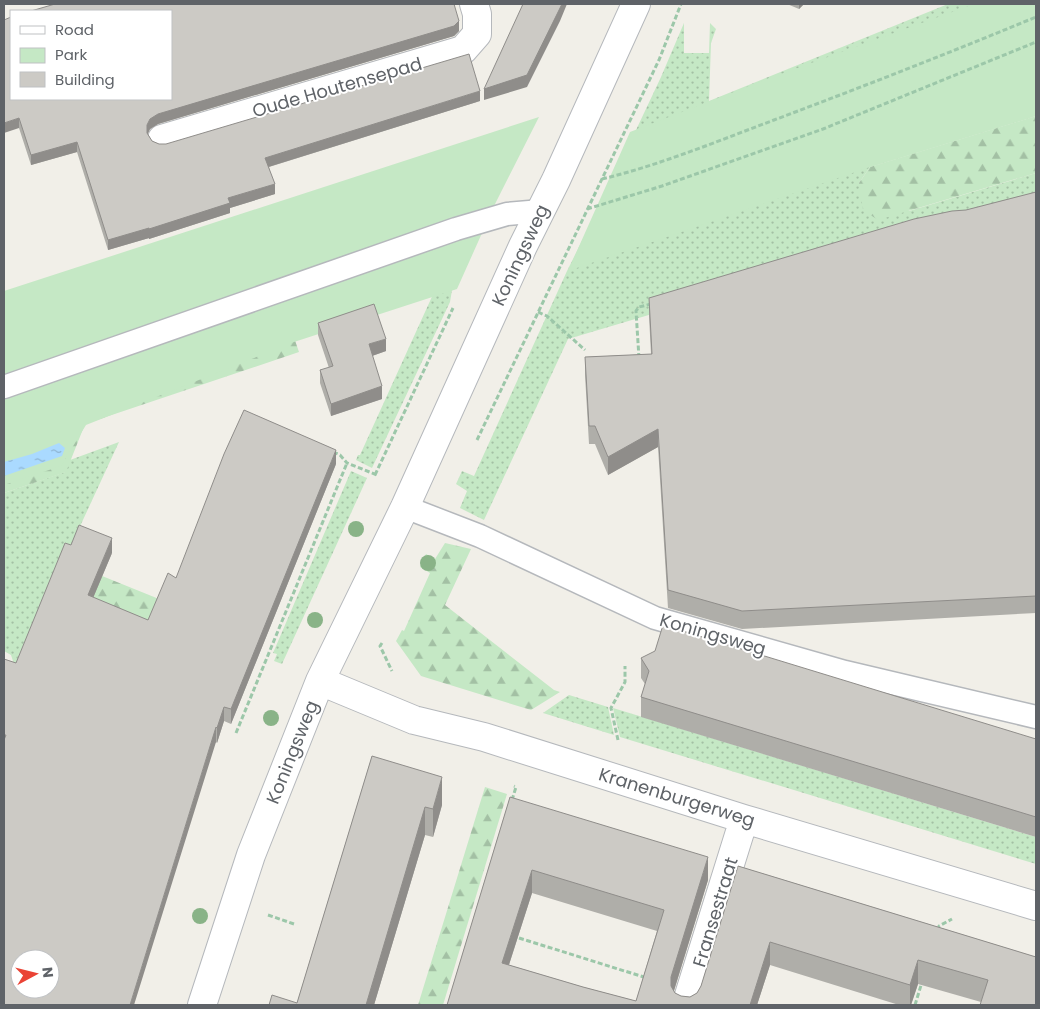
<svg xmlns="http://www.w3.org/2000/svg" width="1040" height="1009" font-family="Poppins,sans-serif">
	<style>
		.grass { fill: url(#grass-dots) }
		.forest { fill: url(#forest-firs) }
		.park { fill: #c5e8c5 }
		.water { fill: url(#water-ripples) }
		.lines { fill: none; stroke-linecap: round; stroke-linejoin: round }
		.service-casing { stroke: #b5b8bc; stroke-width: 25 }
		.minor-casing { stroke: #b5b8bc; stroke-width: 30 }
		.path { stroke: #9cc7a9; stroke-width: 3; stroke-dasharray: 5 2.5; stroke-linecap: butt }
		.service { stroke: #fff; stroke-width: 22 }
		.minor { stroke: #fff; stroke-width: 28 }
		.tree { fill: #89b387 }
		.wall { fill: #afaea9; fill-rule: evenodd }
		.shaded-wall { fill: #8f8d8a }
		.building { fill: #cccac5; stroke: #8f8d8a; fill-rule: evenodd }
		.labels { text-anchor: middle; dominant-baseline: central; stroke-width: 4; stroke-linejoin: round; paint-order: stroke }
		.street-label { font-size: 18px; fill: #5f6368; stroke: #fff }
	</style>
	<defs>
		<pattern id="grass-dots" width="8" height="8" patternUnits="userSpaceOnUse" patternTransform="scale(1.25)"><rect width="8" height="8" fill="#c5e8c5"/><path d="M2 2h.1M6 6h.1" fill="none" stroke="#a3c0a4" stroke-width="1.8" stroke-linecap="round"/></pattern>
		<pattern id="forest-firs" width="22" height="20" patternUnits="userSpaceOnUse" patternTransform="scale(1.25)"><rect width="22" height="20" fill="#c5e8c5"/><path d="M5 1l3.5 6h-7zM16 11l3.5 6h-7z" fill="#a3c0a4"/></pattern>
		<pattern id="water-ripples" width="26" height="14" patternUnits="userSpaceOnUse" patternTransform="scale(1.25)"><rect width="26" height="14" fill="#aadaff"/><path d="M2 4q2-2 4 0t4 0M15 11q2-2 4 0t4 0" fill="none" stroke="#8eb4d2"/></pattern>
	</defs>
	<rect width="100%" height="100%" fill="#f1efe8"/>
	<path class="grass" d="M 948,4 L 1036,4 L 620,164 L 661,77 L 684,23 L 684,53 L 709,53 L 710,23 L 716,29 L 711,43 L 709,101 Z
		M 1036,116 L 870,167 L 859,183 L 909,211 L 1036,173 L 1036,206 L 952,225 L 568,339 L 484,520 L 460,508 L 467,491 L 456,484 L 462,471 L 474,476 L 567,271 L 595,215 Z
		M 453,284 L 450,302 L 372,468 L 356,460 L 358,455 L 360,455 L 435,290 Z
		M 119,442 L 15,667 L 11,655 L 4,651 L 4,493 L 65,472 L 70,460 Z
		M 351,471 L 367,478 L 282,664 L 274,661 L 277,654 L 273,653 Z
		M 569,695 L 608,707 L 614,735 L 543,713 Z
		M 613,708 L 1036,837 L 1036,864 L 620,737 Z"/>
	<path class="forest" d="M 1036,116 L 1036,173 L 878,220 L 863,210 L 859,183 L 870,167 Z
		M 290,326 L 299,352 L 85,424 L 66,472 L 4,493 L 4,462 Z
		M 445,543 L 471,549 L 445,605 L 554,690 L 560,692 L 531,710 L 421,676 L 396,641 L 402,630 L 404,631 L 430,573 L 420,567 L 426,554 L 435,559 Z
		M 65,561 L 159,599 L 146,632 L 50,593 Z
		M 485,787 L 507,794 L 443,1005 L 418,1005 Z"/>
	<path class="park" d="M 974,4 L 1036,4 L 1036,116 L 870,167 L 568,271 L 630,132 L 767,79 Z
		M 539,117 L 495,204 L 457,289 L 294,342 L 86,425 L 61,466 L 4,485 L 4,291 Z"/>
	<path class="water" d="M 59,443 L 65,448 L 62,456 L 4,476 L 4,462 L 32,454 Z"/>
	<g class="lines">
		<defs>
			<path id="service" d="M 4,387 L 456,229 L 507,214 L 541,211
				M 405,507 L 480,536 L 655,618 L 845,672 L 1036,717"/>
			<path id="minor" d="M 162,139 L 463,50 L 477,34 L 477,14 L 474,4
				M 320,681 L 414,720 L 484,737 L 744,819 L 1036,906
				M 202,1005 L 251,855 L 320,681 L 405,507 L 523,246 L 556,180 L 636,4
				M 686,1005 L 744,819"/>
		</defs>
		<use href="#service" class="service-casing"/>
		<use href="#minor" class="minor-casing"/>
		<path class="path" d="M 602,179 C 660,165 718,141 774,120 C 862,87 949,53 1036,17
			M 587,209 L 662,186 L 823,129 L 1036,42
			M 538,312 L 547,316 L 585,350
			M 639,358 L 636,311 L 639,307 L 651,304
			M 477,440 L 659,60 L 681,4
			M 333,452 L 340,455 L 347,463 L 377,475
			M 375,475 L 453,308
			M 382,643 L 380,646 L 392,671
			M 236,733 L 347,463
			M 618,740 L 611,708 L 625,682 L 625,666
			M 512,800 L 516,787 L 514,786
			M 268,915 L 294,924
			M 938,930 L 939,926 L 952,919
			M 519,938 L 647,978
			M 915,1005 L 922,982"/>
		<use href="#service" class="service"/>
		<use href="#minor" class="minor"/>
	</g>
	<g class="tree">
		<circle cx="356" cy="529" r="8"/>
		<circle cx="428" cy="563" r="8"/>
		<circle cx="315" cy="620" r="8"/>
		<circle cx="271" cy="718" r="8"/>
		<circle cx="200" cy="916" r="8"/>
	</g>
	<path class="wall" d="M 787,4 L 804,4 L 799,9 Z
		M 4,20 L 459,31 L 454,36 L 158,124 L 150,129 L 148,134 L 152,141 L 159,144 L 166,144 L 480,101 L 269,167 L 275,194 L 230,208 L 230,213 L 149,239 L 149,238 L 108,250 L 77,152 L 31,165 L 19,128 Z
		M 1036,192 L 1036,613 L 742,629 L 668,608 L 658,447 L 608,475 L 595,444 L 589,444 L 585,375 L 585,357 L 651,354 L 649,316 L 649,298 L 966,210 Z
		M 318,323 L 386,351 L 372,356 L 382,399 L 331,416 L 320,383 L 320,370 L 329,368 L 318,335 Z
		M 336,464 L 231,724 L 224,721 L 217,743 L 216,742 L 4,1005 L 4,659 L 16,663 L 112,553 L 93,598 L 148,620 L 176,578 Z
		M 641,658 L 1036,739 L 1036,837 L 641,717 L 641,697 L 645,684 L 641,678 Z
		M 372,756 L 442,805 L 433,837 L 425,835 L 374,1005 L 269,1005 L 297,1003 Z
		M 510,797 L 708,880 L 674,991 L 675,993 L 681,996 L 690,997 L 697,993 L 701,986 L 738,866 L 1036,957 L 981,1002 L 918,984 L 911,1005 L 899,1005 L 770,965 L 757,1005 L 447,1005 ZM 532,893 L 657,931 L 636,1001 L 583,987 L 509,965 Z"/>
	<path class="shaded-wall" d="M 562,4 L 567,4 L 560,21 L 527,87 L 484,100 L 484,89 Z
		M 799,4 L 804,4 L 799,9 Z
		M 459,21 L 459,31 L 454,36 L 158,124 L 150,129 L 147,135 L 147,125 L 150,119 L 158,114 Z
		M 480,91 L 480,101 L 265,168 L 265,158 Z
		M 19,118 L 19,128 L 4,133 L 4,123 Z
		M 77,142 L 77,152 L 31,165 L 31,155 Z
		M 275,184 L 275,194 L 230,208 L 230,213 L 149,239 L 149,229 L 228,198 Z
		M 149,228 L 149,238 L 108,250 L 108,240 Z
		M 386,339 L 386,351 L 369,357 L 369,344 Z
		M 382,386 L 382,399 L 331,416 L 331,404 Z
		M 658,429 L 658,447 L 608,475 L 608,457 Z
		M 336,450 L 336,464 L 231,724 L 231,709 Z
		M 112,538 L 112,553 L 88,610 L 88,595 Z
		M 224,707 L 224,721 L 217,743 L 217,728 Z
		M 216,727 L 216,742 L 134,1005 L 130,1005 Z
		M 442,777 L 442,805 L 433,837 L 433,809 Z
		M 425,807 L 425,835 L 374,1005 L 366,1005 Z
		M 708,857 L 708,880 L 671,1000 L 671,977 Z
		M 532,870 L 532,893 L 502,986 L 502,963 Z
		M 770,942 L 770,965 L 757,1005 L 750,1005 Z
		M 918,960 L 918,984 L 911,1005 L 910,1005 L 910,985 Z"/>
	<path class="building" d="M 55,4 L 454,4 L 459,21 L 454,26 L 158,114 L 150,119 L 147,125 L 147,133 L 152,141 L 159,144 L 166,144 L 469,54 L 480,91 L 265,158 L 275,184 L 228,198 L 230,203 L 149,229 L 149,228 L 108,240 L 77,142 L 31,155 L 19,118 L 4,123 L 4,20 L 11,17 L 11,99 L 171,99 L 171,11 L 31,11 Z
		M 523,4 L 562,4 L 527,75 L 484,89 Z
		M 1036,192 L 1036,596 L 742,611 L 668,590 L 658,429 L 608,457 L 595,426 L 589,426 L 585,357 L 652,354 L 649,298 L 914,219 L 952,211 L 966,210 Z
		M 374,304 L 386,339 L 369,344 L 382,386 L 331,404 L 320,370 L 333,366 L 318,323 Z
		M 244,410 L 336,450 L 231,709 L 224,707 L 217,728 L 216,727 L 130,1005 L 4,1005 L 4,740 L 6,735 L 4,735 L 4,659 L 16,663 L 65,543 L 71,545 L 79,525 L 112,538 L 88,595 L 148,620 L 168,573 L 176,578 L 224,454 ZM 20,959 L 50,959 L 50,989 L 20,989 Z
		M 663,625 L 1036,739 L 1036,817 L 641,697 L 649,671 L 641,658 L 655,651 Z
		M 372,756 L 442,777 L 433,809 L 425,807 L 366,1005 L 269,1005 L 272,995 L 297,1003 Z
		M 510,797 L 708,857 L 671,977 L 671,986 L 675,993 L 681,996 L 690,997 L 697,993 L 701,986 L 738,866 L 1036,957 L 1036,1005 L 980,1005 L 988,980 L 918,960 L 910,985 L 770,942 L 750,1005 L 447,1005 ZM 532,870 L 664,910 L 636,1001 L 583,987 L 502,963 Z"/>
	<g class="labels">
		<g class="street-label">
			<text transform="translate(337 87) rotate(-16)">Oude Houtensepad</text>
			<text transform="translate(520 255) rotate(-65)">Koningsweg</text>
			<text transform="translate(713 634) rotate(16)">Koningsweg</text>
			<text transform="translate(292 752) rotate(-68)">Koningsweg</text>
			<text transform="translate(677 797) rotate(17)">Kranenburgerweg</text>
			<text transform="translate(715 912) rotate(-73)">Fransestraat</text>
		</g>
	</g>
	<rect width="1040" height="1009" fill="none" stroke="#5f6368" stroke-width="10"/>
	<rect x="10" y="10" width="162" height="90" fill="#ffffff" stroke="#bfc1c3"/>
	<rect x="20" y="26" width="25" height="8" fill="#ffffff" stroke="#bfc1c3"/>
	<text x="55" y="35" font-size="15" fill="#5f6368">Road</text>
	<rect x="20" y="48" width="25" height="15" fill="#c5e8c5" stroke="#bfc1c3"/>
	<text x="55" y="60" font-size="15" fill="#5f6368">Park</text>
	<rect x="20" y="72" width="25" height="15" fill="#cccac5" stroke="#bfc1c3"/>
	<text x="55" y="85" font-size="15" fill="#5f6368">Building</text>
	<g transform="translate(35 974) rotate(83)"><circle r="24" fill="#ffffff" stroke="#bfc1c3"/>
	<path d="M0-4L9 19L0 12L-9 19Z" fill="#ea4335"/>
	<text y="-8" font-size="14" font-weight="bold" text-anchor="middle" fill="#5f6368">N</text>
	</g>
</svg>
